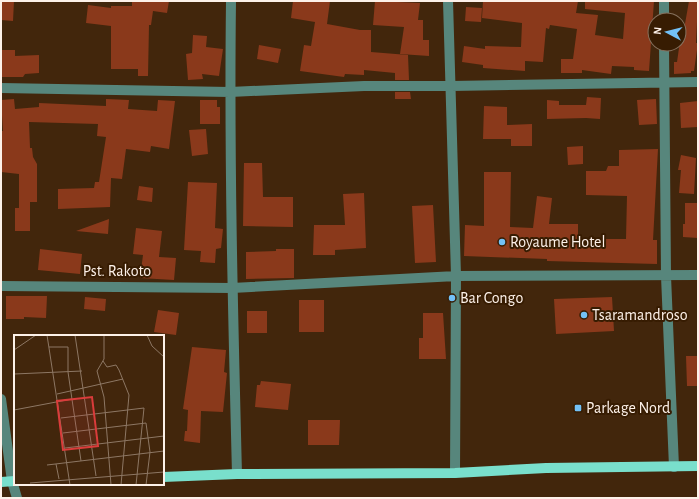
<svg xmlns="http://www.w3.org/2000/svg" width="699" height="499" font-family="'Alegreya Sans',sans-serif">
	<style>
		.building { fill: #8a391b }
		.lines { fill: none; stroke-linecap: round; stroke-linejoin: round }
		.minor { stroke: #57867c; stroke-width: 10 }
		.major { stroke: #79dfcc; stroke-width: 10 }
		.poi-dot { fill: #73c1f6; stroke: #371c02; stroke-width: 1.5 }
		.labels { text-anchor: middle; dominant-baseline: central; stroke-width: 4; stroke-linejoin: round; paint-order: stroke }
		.poi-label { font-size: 16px; fill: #fdf1e9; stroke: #371c02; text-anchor: start }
		.street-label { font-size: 16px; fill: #fdf1e9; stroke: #371c02 }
		.inset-road { fill: none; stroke: #8d7764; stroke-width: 1 }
		.view { fill: #da3c3b; fill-opacity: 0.15; stroke: #da3c3b; stroke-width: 2 }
		.inset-edge { fill: none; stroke: #fdf1e9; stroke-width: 2 }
	</style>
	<rect width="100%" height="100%" fill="#42260c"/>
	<path class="building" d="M 1,1 L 14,1 L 13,21 L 1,20 Z
		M 132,1 L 169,1 L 167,13 L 153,11 L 151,25 L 149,25 L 148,76 L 138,76 L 138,69 L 111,69 L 111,26 L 86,23 L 88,5 L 111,8 L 111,6 L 132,6 Z
		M 293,1 L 330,1 L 327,24 L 360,30 L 371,30 L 371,52 L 408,55 L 409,80 L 395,80 L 395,73 L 364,70 L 364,75 L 345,74 L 344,77 L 300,71 L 304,45 L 311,46 L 315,22 L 291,18 Z
		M 375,1 L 420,3 L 418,20 L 423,20 L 423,40 L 429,40 L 429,56 L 400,54 L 404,27 L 373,25 Z
		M 483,1 L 578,1 L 576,13 L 598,15 L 595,35 L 623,39 L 625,13 L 585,9 L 585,1 L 654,1 L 649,71 L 634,70 L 634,67 L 612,66 L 611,74 L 582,70 L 582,73 L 561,73 L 561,59 L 573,59 L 577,29 L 550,25 L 549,29 L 546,28 L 543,62 L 525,61 L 525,71 L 483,68 L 483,65 L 462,62 L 464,46 L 485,49 L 485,46 L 521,47 L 522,23 L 482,18 Z
		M 689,1 L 698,1 L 696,43 L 698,43 L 694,71 L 691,71 L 691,73 L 674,74 L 674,62 L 677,62 L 680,41 L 682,41 Z
		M 466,7 L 482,8 L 481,22 L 465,21 Z
		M 193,35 L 207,36 L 206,47 L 223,49 L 219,76 L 202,74 L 203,79 L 188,80 L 186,54 L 192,53 Z
		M 259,45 L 281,49 L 278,63 L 257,59 Z
		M 1,50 L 15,50 L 15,56 L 39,55 L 39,73 L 25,74 L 23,77 L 1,77 Z
		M 395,92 L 410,92 L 411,99 L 395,99 Z
		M 587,97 L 601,98 L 600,119 L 586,118 L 547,119 L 547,100 L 559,101 L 559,105 L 586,105 Z
		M 14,99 L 15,109 L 39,107 L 39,103 L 106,106 L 106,99 L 129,100 L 128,109 L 157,111 L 158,100 L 175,101 L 169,149 L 151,146 L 150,152 L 126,149 L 122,179 L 111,178 L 110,207 L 58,209 L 58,189 L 94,188 L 95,182 L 99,182 L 106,137 L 97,136 L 98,124 L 29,122 L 30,148 L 32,148 L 33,157 L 37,164 L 37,202 L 30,202 L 30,231 L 15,231 L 15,208 L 19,208 L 19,174 L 1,172 L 1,131 L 3,131 L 1,100 Z
		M 656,99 L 657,124 L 639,125 L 637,100 Z
		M 200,100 L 217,100 L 217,107 L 220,107 L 220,124 L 200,124 Z
		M 698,101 L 698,127 L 681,128 L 680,103 Z
		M 484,106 L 507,107 L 507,125 L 532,124 L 532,146 L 511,146 L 511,139 L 483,139 Z
		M 206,129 L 208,154 L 192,156 L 189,130 Z
		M 583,146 L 583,164 L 568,165 L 567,147 Z
		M 658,149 L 653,240 L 657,240 L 657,264 L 547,261 L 547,259 L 464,256 L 465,225 L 484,226 L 484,172 L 511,172 L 510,227 L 533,228 L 537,196 L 552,198 L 549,224 L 578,224 L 578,239 L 626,239 L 627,196 L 586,195 L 586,171 L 606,171 L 608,166 L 619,166 L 619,150 Z
		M 681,155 L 696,158 L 694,194 L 679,193 L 681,170 L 678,170 Z
		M 244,163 L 262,163 L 263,197 L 293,197 L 293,227 L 243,226 Z
		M 188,182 L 217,183 L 215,228 L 223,229 L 221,248 L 216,249 L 215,263 L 200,262 L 201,251 L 184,250 Z
		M 139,186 L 153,188 L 152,202 L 137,200 Z
		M 364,193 L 366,248 L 335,250 L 335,255 L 313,255 L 314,225 L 345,225 L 343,194 Z
		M 685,203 L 698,203 L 698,238 L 683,237 L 683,224 L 685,224 Z
		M 433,205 L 436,262 L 415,263 L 412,206 Z
		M 109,219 L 108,234 L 76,231 Z
		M 136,228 L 162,231 L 159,257 L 176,258 L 174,280 L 140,278 L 143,255 L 133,254 Z
		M 40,249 L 82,254 L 80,274 L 38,270 Z
		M 276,249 L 294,249 L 294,278 L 246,279 L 246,252 L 276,251 Z
		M 6,296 L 47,296 L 46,318 L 24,317 L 24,319 L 6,319 Z
		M 85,297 L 106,299 L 105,311 L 84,309 Z
		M 612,297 L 614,331 L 556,334 L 554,299 Z
		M 299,300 L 324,300 L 324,332 L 299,332 Z
		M 158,310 L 179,313 L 176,335 L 154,332 Z
		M 247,311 L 267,311 L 267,333 L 247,333 Z
		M 423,313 L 443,313 L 446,359 L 419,359 L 419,338 L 423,338 Z
		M 192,347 L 226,350 L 224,372 L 227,373 L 223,412 L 201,411 L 200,443 L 184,441 L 185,431 L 187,431 L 188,410 L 183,409 Z
		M 686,356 L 698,356 L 698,386 L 687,386 Z
		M 261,381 L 291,384 L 288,410 L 255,407 L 257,385 L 260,385 Z
		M 308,420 L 340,420 L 339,445 L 308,445 Z"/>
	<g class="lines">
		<path class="minor" d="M 231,1 C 229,159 233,316 237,474
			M 448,1 L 456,276 L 455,473
			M 664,1 L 664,20
			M 664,44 L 666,276 L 674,467
			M 1,88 L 230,92 L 364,86 L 451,86 L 698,82
			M 1,286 L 232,288 L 456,276 L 698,275
			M 1,399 L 12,481 L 17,498"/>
		<path class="major" d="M 163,477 L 237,474 L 455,473 L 546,468 L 698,466
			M 1,482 L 15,481"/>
	</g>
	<g class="poi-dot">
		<circle cx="502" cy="242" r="4"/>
		<circle cx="452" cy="298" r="4"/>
		<circle cx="584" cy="315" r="4"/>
		<rect x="574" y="404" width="8" height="8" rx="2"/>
	</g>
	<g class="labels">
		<g class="poi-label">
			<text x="510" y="242">Royaume Hotel</text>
			<text x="460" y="298">Bar Congo</text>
			<text x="592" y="315">Tsaramandroso</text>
			<text x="586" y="408">Parkage Nord</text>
		</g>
		<g class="street-label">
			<text x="117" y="271">Pst. Rakoto</text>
		</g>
	</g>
	<g transform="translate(14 335)">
		<rect width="150" height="150" fill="#42260c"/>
		<path class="inset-road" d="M 33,0 L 56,150M 61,0 L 82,141M 90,0 L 90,24 L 83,36 L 90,62 L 97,150M 133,0 L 138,11 L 150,22M 35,12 L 54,12 L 54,37 L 67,126M 0,15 L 22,0M 89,26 L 93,32 L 102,30 L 105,35 L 115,60 L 107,150M 0,39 L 68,36M 43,59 L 109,44M 0,75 L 58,64M 47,83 L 130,73 L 122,150M 49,98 L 132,88 L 136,117 L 132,150M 51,113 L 150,101M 42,129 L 45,144M 33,130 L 150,116M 16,148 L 150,137"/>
		<path class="view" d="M 78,62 L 84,111 L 49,115 L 43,66 Z"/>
		<rect width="150" height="150" class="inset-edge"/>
	</g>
	<rect width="699" height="499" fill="none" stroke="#fdf1e9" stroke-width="4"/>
	<g transform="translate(667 32) rotate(277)"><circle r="19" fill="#371c02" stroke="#86715e"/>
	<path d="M0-3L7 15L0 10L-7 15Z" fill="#73c1f6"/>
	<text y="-6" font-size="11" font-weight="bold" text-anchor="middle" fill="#fdf1e9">N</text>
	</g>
</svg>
